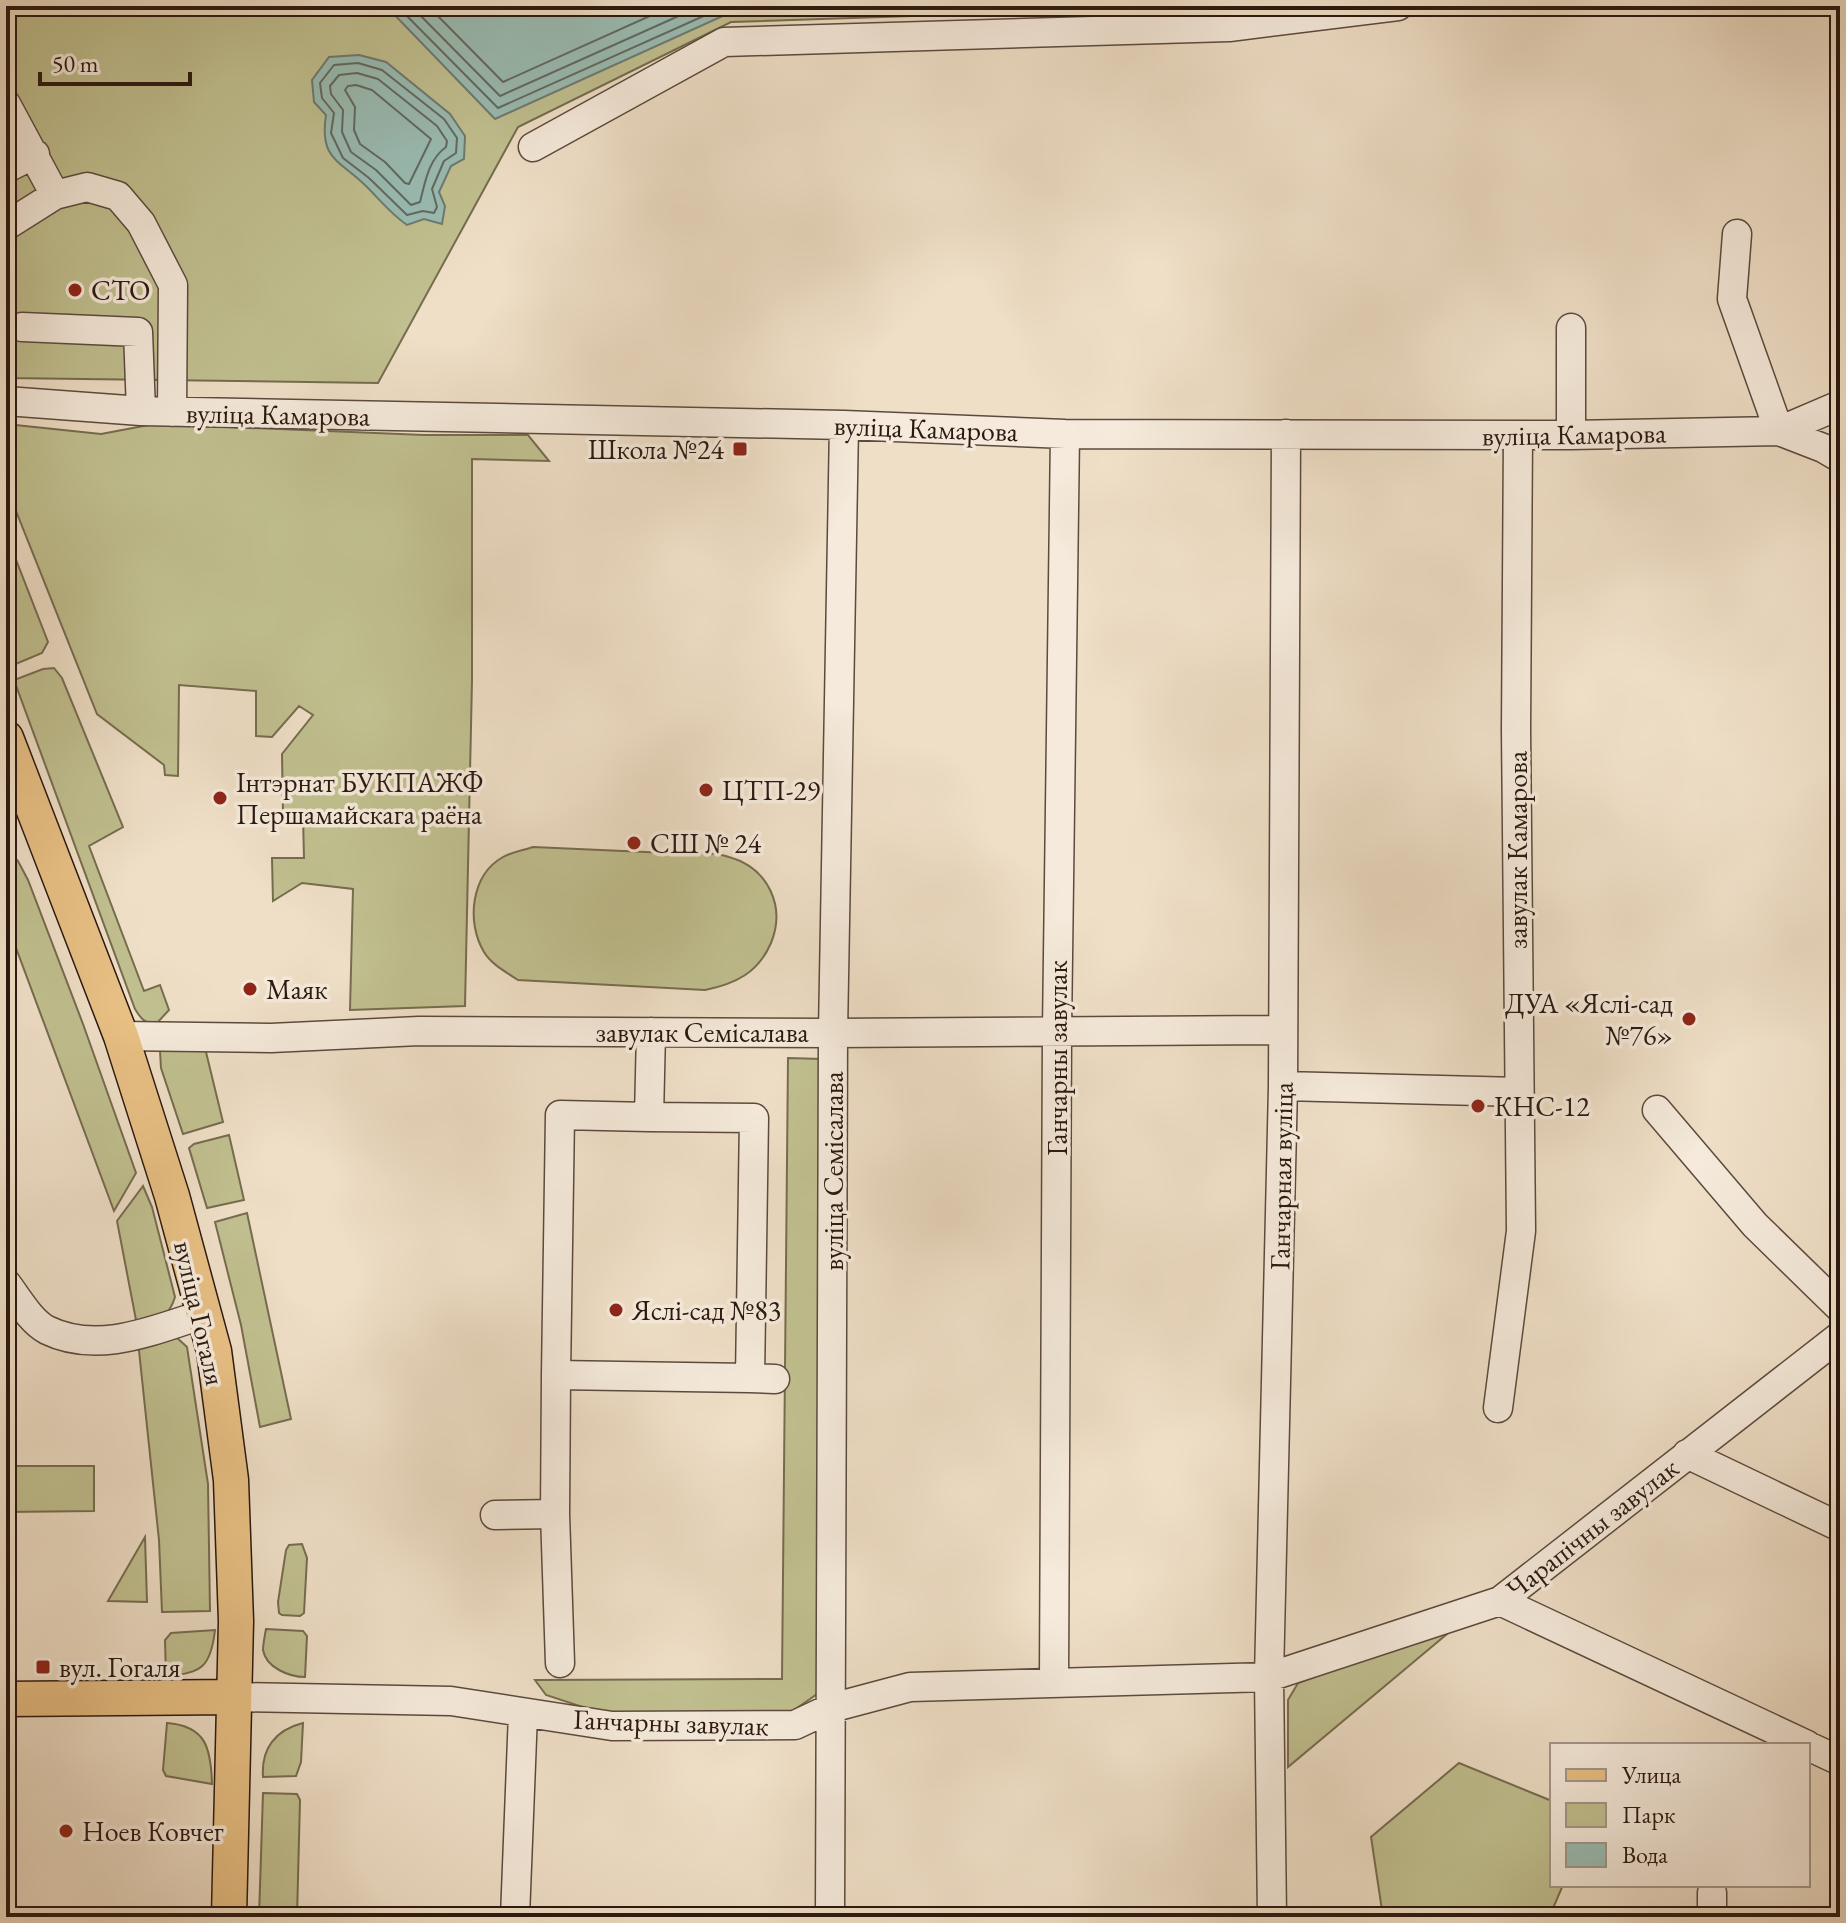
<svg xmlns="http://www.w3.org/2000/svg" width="1846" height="1923" font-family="'EB Garamond',serif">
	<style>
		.green { fill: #c1c090; stroke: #766c50; stroke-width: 2 }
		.water { fill: #9abdb4; stroke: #6e7b72; stroke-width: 2 }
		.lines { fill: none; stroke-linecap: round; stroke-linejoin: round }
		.shore { stroke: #626a62; stroke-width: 2 }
		.minor-tunnel { stroke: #c8b7a2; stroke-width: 28; stroke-dasharray: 28 14; stroke-linecap: butt }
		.minor-casing { stroke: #5c4a3e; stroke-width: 31 }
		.major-casing { stroke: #2b1810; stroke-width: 37 }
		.minor { stroke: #f5eadb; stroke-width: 28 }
		.major { stroke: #e8c084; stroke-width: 34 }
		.poi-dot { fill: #8f2418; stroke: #f5eadb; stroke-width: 3 }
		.labels { text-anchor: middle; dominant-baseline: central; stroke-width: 7; stroke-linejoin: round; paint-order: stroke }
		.poi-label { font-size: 28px; fill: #2b1810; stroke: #f5eadb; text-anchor: start }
		.street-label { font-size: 28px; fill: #2b1810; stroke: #f5eadb }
	</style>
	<rect width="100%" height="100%" fill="#efdfc7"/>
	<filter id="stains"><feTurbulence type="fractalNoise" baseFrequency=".0025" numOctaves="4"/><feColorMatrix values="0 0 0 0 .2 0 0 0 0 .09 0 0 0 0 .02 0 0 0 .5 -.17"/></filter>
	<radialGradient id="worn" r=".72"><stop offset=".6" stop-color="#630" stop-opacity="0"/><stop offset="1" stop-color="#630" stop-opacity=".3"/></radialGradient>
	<path class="green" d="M 6,6 L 975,6 L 972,14 L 731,22 L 518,127 L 378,383 L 6,378 Z
		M 6,424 L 101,434 L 154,424 L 424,435 L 528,435 L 549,461 L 472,459 L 472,680 L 465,1006 L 350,1010 L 353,889 L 302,883 L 273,901 L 272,858 L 304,858 L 303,816 L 283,813 L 282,754 L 313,715 L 299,706 L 272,737 L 256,736 L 256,691 L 179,685 L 178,776 L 165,775 L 164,765 L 97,714 L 6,486 Z
		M 6,534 L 48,642 L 42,653 L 11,666 L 6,656 Z
		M 54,668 L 62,678 L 123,827 L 89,846 L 144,991 L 160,985 L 169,1010 L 157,1023 C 145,1024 141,1019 135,1009 L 14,680 L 43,669 Z
		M 533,847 C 578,849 623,851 668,853 C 687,853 711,851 729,857 C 768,868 786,906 771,943 C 758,973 735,984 705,990 L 518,980 C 506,972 491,964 484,952 C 466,922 471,875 503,857 C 512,852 524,850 533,847 Z
		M 6,848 L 18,861 L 28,880 L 83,1024 L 136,1173 L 114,1211 L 6,921 Z
		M 165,1046 L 200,1047 L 206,1052 L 223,1122 L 183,1134 L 161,1068 L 160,1051 Z
		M 788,1058 L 822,1059 L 820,1692 L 784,1717 L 616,1718 L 546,1695 L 535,1680 L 782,1679 Z
		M 229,1135 L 244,1200 L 207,1208 L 189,1148 L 194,1144 Z
		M 143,1186 L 152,1207 L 175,1297 C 169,1318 157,1321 136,1320 L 117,1221 Z
		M 247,1213 L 291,1419 L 260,1427 L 241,1325 L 215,1222 Z
		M 175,1336 L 187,1347 L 208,1484 L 210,1611 L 162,1612 L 159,1540 L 138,1341 Z
		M 6,1466 L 94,1466 L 94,1511 L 6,1512 Z
		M 145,1537 L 147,1602 L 108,1601 Z
		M 302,1544 L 307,1558 L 304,1613 L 300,1616 L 282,1615 L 279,1613 L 278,1602 L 286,1550 L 289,1545 Z
		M 1459,1624 L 1288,1767 L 1288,1700 L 1298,1683 Z
		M 266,1629 L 303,1631 L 307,1636 L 305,1677 C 290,1677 266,1668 263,1650 C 263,1644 265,1635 266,1629 Z
		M 215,1630 C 211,1666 202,1674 166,1676 L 165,1640 L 171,1633 Z
		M 167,1723 C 206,1726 211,1748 212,1784 L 166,1776 L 163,1770 Z
		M 303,1723 L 301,1762 L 296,1776 L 263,1777 C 261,1749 275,1730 303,1723 Z
		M 1459,1763 L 1552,1801 L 1552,1885 L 1563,1885 L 1551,1913 L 1464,1910 L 1413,1917 L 1383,1917 L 1371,1837 Z
		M 263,1793 L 297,1794 L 300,1800 L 297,1917 L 259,1917 Z"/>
	<path class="water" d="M 386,6 L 840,6 L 727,14 L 495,119 Z
		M 359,55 L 386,62 L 450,114 L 465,136 L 464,159 L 451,166 L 439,192 L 445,206 L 442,224 L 424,219 L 407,225 C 391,214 380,200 366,186 C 340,160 319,160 326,115 L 314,102 L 312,80 L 329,57 Z"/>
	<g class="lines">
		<path class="shore" d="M 397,6 L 498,108 L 726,6
			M 411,6 L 500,96 L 701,6
			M 428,6 L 503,82 L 672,6
			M 358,63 L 382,70 L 444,119 L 457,138 L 456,153 L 444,161 L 432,189 L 437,207 L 434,213 L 423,211 L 407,215 L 369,178 L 343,158 L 331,133 L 334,113 L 322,98 L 320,83 L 334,65 Z
			M 357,73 L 378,79 L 437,126 L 447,141 L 446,147 C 428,160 425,183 420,202 L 411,205 L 376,170 L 351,152 L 342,132 L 343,110 L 331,94 L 330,86 L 339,75 Z
			M 356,85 L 372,90 L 431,139 L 409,184 L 405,183 L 385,162 L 360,144 L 354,130 L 355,107 L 345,90 L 348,86 Z"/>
		<path class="minor-tunnel" d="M 6,189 L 16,183"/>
		<defs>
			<path id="minor" d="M 6,104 L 55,195
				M 533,147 L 724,42 L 1229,27 L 1398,6
				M 7,168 L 35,154
				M 6,226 L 55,195 L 87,187 L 118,196 L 141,223 L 173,285 L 172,412
				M 1737,234 L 1732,299 L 1779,431 L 1840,405
				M 22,327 L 138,332 L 141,411
				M 6,401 L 141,411 L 844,425 L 1065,434 L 1571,435 L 1779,431 L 1823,448 L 1840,458
				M 1571,435 L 1571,328
				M 651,1032 L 649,1117 L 754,1118 L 750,1378 L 775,1379
				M 121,1036 L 271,1038 L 419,1031 L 833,1033 L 1282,1030
				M 1283,1086 L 1519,1092
				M 1657,1110 L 1755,1225 L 1840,1308
				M 6,1283 C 17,1297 30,1321 47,1330 C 98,1355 154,1330 204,1314
				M 556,1375 L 560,1115 L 649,1117
				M 1498,1408 L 1521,1231 L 1516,730 L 1518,435
				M 1687,1454 L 1840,1527
				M 495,1515 L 555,1514
				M 1500,1601 L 1807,1745
				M 560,1663 L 555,1514 L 556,1375 L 750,1378
				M 1054,1682 L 1057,1031 L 1065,434
				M 234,1697 L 451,1701 L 612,1726 L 795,1725 L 831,1708 L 910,1687 L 1269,1677 L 1500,1601 L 1840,1336
				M 1808,1746 L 1840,1761
				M 1712,1893 L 1712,1917
				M 515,1917 L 523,1713
				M 830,1917 L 833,1033 L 844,425
				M 1272,1917 L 1269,1677 L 1283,1086 L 1286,434"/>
			<path id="major" d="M 6,738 L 121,1036 L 172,1196 L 214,1351 L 231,1480 L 236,1621 L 229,1917
				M 6,1699 L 234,1697"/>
		</defs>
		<use href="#minor" class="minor-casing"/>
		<use href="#major" class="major-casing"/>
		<use href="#minor" class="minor"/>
		<use href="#major" class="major"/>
	</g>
	<g class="poi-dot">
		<circle cx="75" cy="290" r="8"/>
		<rect x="732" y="441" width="16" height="16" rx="4"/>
		<circle cx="706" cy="790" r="8"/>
		<circle cx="220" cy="798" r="8"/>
		<circle cx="634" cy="843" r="8"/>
		<circle cx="250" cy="989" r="8"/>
		<circle cx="1689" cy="1019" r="8"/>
		<circle cx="1478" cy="1106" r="8"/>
		<circle cx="616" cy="1310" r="8"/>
		<rect x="35" y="1659" width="16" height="16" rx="4"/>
		<circle cx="66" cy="1831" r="8"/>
	</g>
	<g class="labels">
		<g class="poi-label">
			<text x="91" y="290">СТО</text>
			<text x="724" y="449" text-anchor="end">Школа №24</text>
			<text x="236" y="782">Інтэрнат БУКПАЖФ<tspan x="236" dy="32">Першамайскага раёна</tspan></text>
			<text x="722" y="790">ЦТП-29</text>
			<text x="650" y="843">СШ № 24</text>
			<text x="266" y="989">Маяк</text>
			<text x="1673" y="1003" text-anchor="end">ДУА «Яслі-сад<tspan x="1673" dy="32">№76»</tspan></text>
			<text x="1494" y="1106">КНС-12</text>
			<text x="632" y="1310">Яслі-сад №83</text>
			<text x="59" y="1667">вул. Гогаля</text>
			<text x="82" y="1831">Ноев Ковчег</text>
		</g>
		<g class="street-label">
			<text transform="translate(278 414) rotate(1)">вуліца Камарова</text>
			<text transform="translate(926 428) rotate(2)">вуліца Камарова</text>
			<text transform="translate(1574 434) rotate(-1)">вуліца Камарова</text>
			<text transform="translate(1517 850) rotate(-90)">завулак Камарова</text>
			<text x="702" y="1032">завулак Семісалава</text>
			<text transform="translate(1057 1058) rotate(-90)">Ганчарны завулак</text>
			<text transform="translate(833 1171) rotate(-90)">вуліца Семісалава</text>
			<text transform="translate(1281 1176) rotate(-89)">Ганчарная вуліца</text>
			<text transform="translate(200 1313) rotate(77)">вуліца Гогаля</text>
			<text transform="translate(1592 1528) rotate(-38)">Чарапічны завулак</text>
			<text transform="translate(671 1722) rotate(2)">Ганчарны завулак</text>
		</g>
	</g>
	<rect width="1846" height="1923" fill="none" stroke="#efdfc7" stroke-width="32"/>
	<rect x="8" y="8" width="1830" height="1907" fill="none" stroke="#2b1810" stroke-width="4"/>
	<rect x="16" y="16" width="1814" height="1891" fill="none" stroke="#2b1810" stroke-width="2"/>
	<rect x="1550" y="1743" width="260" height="144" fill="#f5eadb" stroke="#a4968a" stroke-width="2"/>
	<rect x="1566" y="1769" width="40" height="12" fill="#e8c084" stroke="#a4968a" stroke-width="2"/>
	<text x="1622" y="1783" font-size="24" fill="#2b1810">Улица</text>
	<rect x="1566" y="1803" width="40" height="24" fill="#c1c090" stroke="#a4968a" stroke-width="2"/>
	<text x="1622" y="1823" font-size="24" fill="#2b1810">Парк</text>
	<rect x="1566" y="1843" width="40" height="24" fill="#9abdb4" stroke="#a4968a" stroke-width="2"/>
	<text x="1622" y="1863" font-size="24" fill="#2b1810">Вода</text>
	<path d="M40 72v12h150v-12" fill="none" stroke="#2b1810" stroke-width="4"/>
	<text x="52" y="72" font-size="24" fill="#2b1810" stroke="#f5eadb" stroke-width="6" paint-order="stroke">50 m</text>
	<rect width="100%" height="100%" filter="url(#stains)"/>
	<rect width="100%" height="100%" fill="url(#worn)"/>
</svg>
